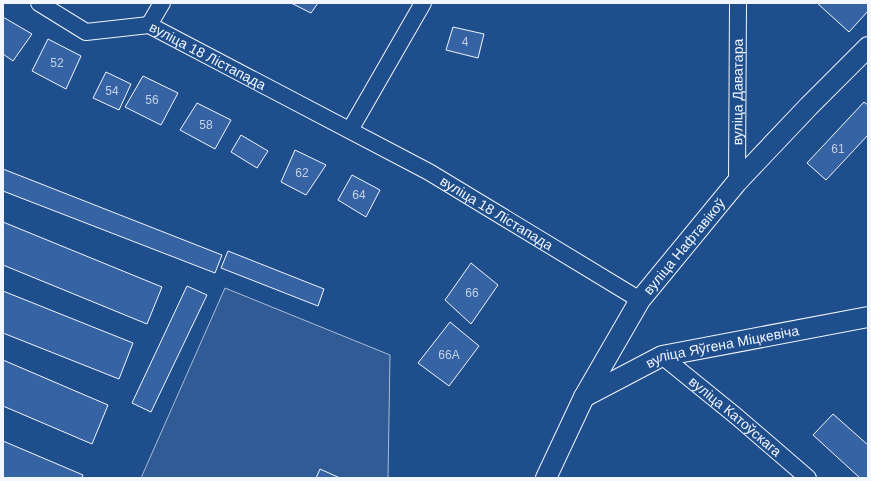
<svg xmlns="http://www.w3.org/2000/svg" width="871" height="481" font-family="Arial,sans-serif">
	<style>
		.parking { fill: #305b95; stroke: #a8bbd7 }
		.building { fill: #3563a3; stroke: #f2f6ff }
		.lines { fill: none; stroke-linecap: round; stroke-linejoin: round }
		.minor-casing { stroke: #f2f6ff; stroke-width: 18 }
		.tertiary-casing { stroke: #f2f6ff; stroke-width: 22 }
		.minor { stroke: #1f4e8c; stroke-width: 16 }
		.tertiary { stroke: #1f4e8c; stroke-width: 20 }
		.labels { text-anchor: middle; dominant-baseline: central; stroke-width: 3; stroke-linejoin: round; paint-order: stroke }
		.number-label { font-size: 12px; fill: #c3d1e8 }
		.street-label { font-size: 14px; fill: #f2f6ff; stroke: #1f4e8c }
	</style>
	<rect width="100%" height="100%" fill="#1f4e8c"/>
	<path class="parking" d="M 225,288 L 390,355 L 388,478 L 141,478 Z"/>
	<path class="building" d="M 291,3 L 318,3 L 311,13 Z
		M 817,3 L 868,3 L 868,11 L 849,32 Z
		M 3,17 L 32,34 L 13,61 L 3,54 Z
		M 453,27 L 484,34 L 478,58 L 446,50 Z
		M 48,39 L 81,56 L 66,89 L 32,71 Z
		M 106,72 L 131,84 L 119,110 L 93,98 Z
		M 143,76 L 178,93 L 161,125 L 125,107 Z
		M 864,102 L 868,105 L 868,135 L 826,180 L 807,163 Z
		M 197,103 L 231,120 L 215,149 L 180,130 Z
		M 241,135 L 268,151 L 257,168 L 231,152 Z
		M 295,150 L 326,165 L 306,195 L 281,182 Z
		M 3,169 L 222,255 L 215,273 L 3,191 Z
		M 352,175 L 380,190 L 366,217 L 338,200 Z
		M 3,222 L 162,287 L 147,324 L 3,265 Z
		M 228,251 L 324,289 L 318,306 L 221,268 Z
		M 471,263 L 498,285 L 471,324 L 445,300 Z
		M 187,286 L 207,295 L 151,412 L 132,403 Z
		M 3,291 L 133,343 L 119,379 L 3,333 Z
		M 450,322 L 479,346 L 449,386 L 418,363 Z
		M 3,360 L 108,405 L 92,444 L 3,406 Z
		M 833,414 L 868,445 L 868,478 L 860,478 L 813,435 Z
		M 3,441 L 83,475 L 82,478 L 3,478 Z
		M 320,469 L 340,478 L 316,478 Z"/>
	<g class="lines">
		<defs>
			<g id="minor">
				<path id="s1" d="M 39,3 L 86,32 L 149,25 L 429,172 L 640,300"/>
				<path d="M 149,25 L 162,3"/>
				<path d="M 350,130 L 423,3"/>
				<path id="s2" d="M 737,182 L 738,3"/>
				<path id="s3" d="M 662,356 L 736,416 L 808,478"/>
			</g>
			<g id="tertiary">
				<path id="s4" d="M 584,397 L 662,356 L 868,317"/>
				<path id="s5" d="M 546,478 L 584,397 L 640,300 L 737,182 L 809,106 L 868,47"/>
			</g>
		</defs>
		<use href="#minor" class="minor-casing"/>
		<use href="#tertiary" class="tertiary-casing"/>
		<use href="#minor" class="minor"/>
		<use href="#tertiary" class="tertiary"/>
	</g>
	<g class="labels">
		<g class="number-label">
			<text x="465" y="42">4</text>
			<text x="57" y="63">52</text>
			<text x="112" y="91">54</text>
			<text x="152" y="100">56</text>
			<text x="206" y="125">58</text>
			<text x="838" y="149">61</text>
			<text x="302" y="173">62</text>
			<text x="359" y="195">64</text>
			<text x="472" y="293">66</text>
			<text x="449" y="355">66А</text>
		</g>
		<g class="street-label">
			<text stroke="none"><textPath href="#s1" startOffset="185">вуліца 18 Лістапада</textPath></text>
			<text stroke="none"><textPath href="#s2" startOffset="90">вуліца Даватара</textPath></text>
			<text stroke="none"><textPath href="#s1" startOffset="514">вуліца 18 Лістапада</textPath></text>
			<text stroke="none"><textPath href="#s5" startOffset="271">вуліца Нафтавікоў</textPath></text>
			<text stroke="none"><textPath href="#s4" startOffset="149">вуліца Яўгена Міцкевіча</textPath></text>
			<text stroke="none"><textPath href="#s3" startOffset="95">вуліца Катоўскага</textPath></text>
		</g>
	</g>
	<rect width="871" height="481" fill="none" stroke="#f2f6ff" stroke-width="8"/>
</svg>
